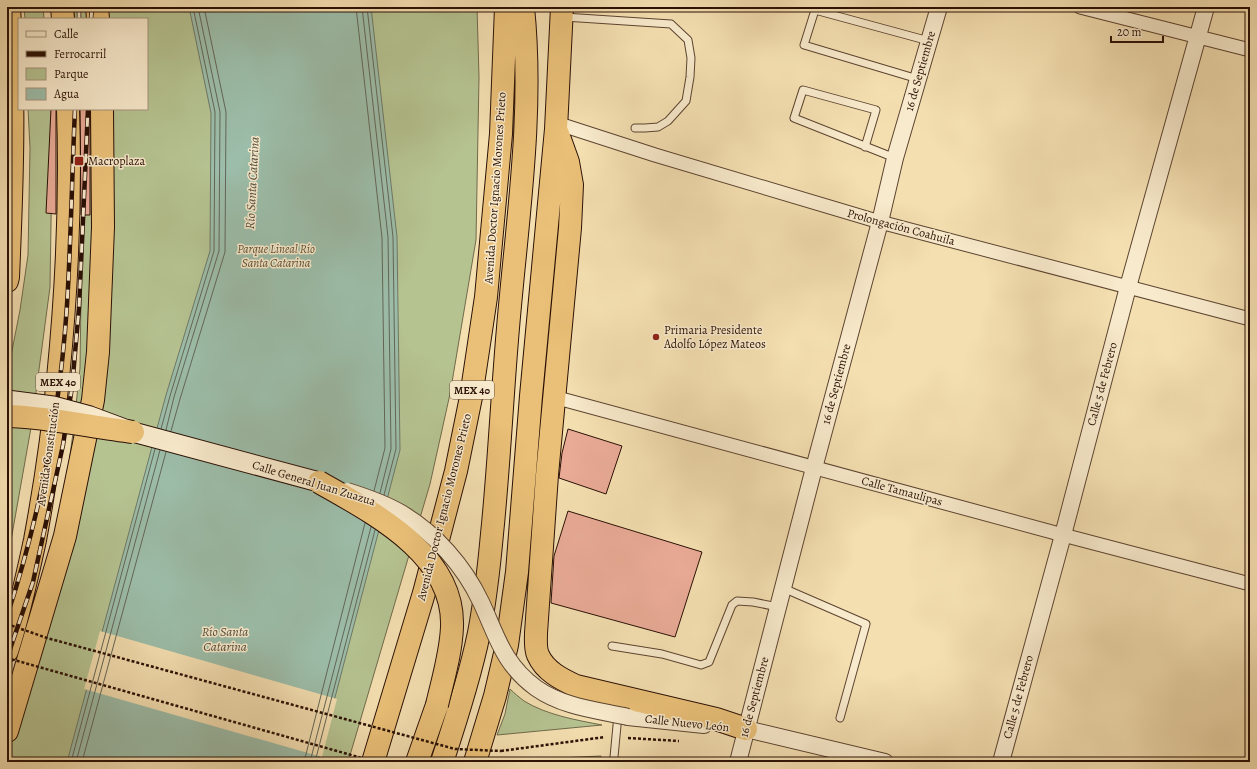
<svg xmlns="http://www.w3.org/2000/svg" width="1257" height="769" font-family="Alegreya,serif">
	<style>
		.green { fill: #b5c391; stroke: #706a4b }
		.water { fill: #9cbda9; stroke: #6e7867 }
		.pier { fill: #f4dfb1 }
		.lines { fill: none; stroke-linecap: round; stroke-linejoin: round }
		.shore { stroke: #636657; stroke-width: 1 }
		.building { fill: #e9aa96; stroke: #2a1005 }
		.service-casing { stroke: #5c4430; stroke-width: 9 }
		.minor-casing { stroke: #5c4430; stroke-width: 15 }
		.tertiary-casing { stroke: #5c4430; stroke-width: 18 }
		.trunk-casing { stroke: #2a1005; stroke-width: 24 }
		.path { stroke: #2a1005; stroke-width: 2.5; stroke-dasharray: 3 2; stroke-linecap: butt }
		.service { stroke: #f8eacc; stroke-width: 7 }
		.minor { stroke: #f8eacc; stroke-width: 13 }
		.tertiary { stroke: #f8eacc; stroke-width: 16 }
		.trunk { stroke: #eac078; stroke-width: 22 }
		.rail-casing { stroke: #2a1005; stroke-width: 4.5 }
		.rail { stroke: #f8eacc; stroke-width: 3; stroke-dasharray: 9; stroke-linecap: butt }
		.tertiary-bridge-casing { stroke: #5c4430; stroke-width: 18; stroke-linecap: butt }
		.secondary-bridge-casing { stroke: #2a1005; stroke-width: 21; stroke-linecap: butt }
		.trunk-bridge-casing { stroke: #2a1005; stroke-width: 24; stroke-linecap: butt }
		.path-bridge { stroke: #2a1005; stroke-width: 2.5; stroke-dasharray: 3 2; stroke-linecap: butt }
		.tertiary-bridge { stroke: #f8eacc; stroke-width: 16 }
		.secondary-bridge { stroke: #f8eacc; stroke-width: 19 }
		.trunk-bridge { stroke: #eac078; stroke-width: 22 }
		.poi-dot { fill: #8f2418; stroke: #f8eacc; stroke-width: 1.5 }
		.labels { text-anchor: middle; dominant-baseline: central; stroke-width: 3; stroke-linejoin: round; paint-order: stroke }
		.shield { fill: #f8eacc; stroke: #685141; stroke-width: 1 }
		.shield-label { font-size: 11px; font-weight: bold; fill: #2a1005 }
		.street-label { font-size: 12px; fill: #2a1005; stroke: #f8eacc }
		.poi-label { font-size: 12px; fill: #2a1005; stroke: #f8eacc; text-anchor: start }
		.park-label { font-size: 12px; font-style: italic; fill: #5b4f36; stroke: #f8eacc }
		.water-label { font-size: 13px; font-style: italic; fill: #524d3e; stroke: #f8eacc }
	</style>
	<rect width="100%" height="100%" fill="#f4dfb1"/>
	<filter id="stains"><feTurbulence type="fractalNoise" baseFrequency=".005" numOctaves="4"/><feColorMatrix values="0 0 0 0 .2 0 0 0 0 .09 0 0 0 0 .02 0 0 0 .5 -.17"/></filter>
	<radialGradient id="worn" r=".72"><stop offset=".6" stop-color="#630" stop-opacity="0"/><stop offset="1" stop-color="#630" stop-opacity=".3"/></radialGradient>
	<path class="green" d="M 24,7 L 43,7 L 44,19 L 25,19 Z
		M 74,7 L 477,7 L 479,77 L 476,240 L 450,394 L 430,484 L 348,762 L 7,762 L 7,723 L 62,514 L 73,433 L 80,368 L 83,153 L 82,109 L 147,109 L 147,19 L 75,19 Z
		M 28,109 L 51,109 L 52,162 L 50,287 L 32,422 L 7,563 L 7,376 L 20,310 L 28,255 L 30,148 Z
		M 510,689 C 514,693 519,697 524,701 C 547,715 576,720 602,725 L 497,735 L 505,714 Z
		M 601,756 L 599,762 L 558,762 L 558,758 Z"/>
	<path class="water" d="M 189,7 L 371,7 L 397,237 L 400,450 L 318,762 L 67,762 L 166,395 L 210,251 L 211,113 Z"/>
	<path class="pier" d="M 100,631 L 337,699 L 322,757 L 84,689 Z"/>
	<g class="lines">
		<path class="shore" d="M 356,7 L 382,238 L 385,448 L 374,491
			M 362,7 L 388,237 L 391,449 L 380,493
			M 367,7 L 393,237 L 396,449 L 384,495
			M 161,429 L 170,396 L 214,251 L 215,112 L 193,7
			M 166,430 L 174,397 L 219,251 L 220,112 L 198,7
			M 171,431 L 180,399 L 225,252 L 226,112 L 204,7
			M 71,762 L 155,449
			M 76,762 L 160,450
			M 82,762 L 166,452
			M 304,762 L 365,523
			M 310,762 L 371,527
			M 315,762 L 375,530"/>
	</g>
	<path class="building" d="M 51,109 L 56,109 L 56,214 L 46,213 Z
		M 80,109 L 90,109 L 90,215 L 81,215 Z
		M 568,429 L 622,446 L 606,494 L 559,478 L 562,453 Z
		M 568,511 L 702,552 L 675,637 L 551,603 L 554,556 Z"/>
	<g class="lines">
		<defs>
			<path id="service" d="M 564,17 L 671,24 L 688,40 L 691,58 L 690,77 L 686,101 L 668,121 L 658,127 L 645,128 L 635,128
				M 918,79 L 804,45 L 815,10 L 929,41
				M 865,147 L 876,110 L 803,90 L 794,118 L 895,158
				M 783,588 L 866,624 L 840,718
				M 612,646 L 662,654 L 701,665 L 709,662 L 732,605 L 737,601 L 753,602 L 778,607
				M 614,757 L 618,715"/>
			<path id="minor" d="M 1080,7 L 1250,50
				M 556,123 L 655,155 L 880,222 L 1250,319
				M 554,397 L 1063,535 L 1250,584"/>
			<path id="tertiary" d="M 628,717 L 704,725
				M 737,728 L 746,729 L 885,762
				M 738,762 L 814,468 L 880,222 L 895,158 L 939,7
				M 1001,762 L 1063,535 L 1128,287 L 1206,7"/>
			<path id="trunk" d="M 62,7 L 63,19
				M 97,7 L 98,19
				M 558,134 L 568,162 L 572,185 L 570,228 L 547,475 L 536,633 C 536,640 535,648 538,655 C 545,671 561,679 576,686 L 716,719 L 746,729
				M 7,281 L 8,277 C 12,187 15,97 9,7
				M 7,651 C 19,615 27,577 35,540 C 45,486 53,432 58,378 C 67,288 71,199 68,109
				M 7,731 L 65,536 L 93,400 L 98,352 L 103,227 L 102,109
				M 373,762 L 424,593 L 456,471 L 471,397 L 486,297 L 501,134 L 506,7
				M 417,762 L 437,705
				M 442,762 C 456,720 470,677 479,633 C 485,601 489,567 492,534 C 499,466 502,397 508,328 C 517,221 534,114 523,7
				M 475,762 L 495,696 L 507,645 L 517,572 L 531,396 L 556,129 L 562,7"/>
		</defs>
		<use href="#service" class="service-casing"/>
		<use href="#minor" class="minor-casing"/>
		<use href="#tertiary" class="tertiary-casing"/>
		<use href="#trunk" class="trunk-casing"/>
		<path class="path" d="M 628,738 L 679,741
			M 501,751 L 605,737"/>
		<use href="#service" class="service"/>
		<use href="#minor" class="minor"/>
		<use href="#tertiary" class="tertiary"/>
		<use href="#trunk" class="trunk"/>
		<defs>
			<path id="rail" d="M 79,19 L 79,7
				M 91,19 L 92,7
				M 7,616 C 40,516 60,411 67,305 C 71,240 72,174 75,109
				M 7,658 L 33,582 L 63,445 L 72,387 L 79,308 L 88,109"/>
		</defs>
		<use href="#rail" class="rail-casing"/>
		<use href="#rail" class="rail"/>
		<defs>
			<path id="tertiary-bridge" d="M 347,491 C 366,497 384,503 401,513 C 435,533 464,566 481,602 C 497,636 503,664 536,688 C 563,707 596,710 628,717"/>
			<path id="secondary-bridge" d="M 7,400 L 53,406 L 90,416 L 133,432 L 319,482"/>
			<path id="trunk-bridge" d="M 7,416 C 49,417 91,427 133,432
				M 319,482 C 373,513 455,554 452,627 C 451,653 443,679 437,705"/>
		</defs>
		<use href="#tertiary-bridge" class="tertiary-bridge-casing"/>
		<use href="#secondary-bridge" class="secondary-bridge-casing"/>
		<use href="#trunk-bridge" class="trunk-bridge-casing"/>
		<path class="path-bridge" d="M 7,624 L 47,638 L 455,749 L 501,751
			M 7,658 L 376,762"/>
		<use href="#tertiary-bridge" class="tertiary-bridge"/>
		<use href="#secondary-bridge" class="secondary-bridge"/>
		<use href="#trunk-bridge" class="trunk-bridge"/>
	</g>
	<g class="poi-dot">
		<rect x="74" y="156" width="10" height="10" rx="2"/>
		<circle cx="656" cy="337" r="4"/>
	</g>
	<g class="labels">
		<g class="shield">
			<rect x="36" y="373" width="44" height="18" rx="3"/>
			<rect x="450" y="381" width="44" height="18" rx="3"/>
		</g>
		<g class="shield-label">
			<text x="58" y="382">MEX 40</text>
			<text x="472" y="390">MEX 40</text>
		</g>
		<g class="street-label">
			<text transform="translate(920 71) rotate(-74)">16 de Septiembre</text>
			<text transform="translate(495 188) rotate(-86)">Avenida Doctor Ignacio Morones Prieto</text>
			<text transform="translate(901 227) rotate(15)">Prolongación Coahuila</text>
			<text transform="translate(836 384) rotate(-75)">16 de Septiembre</text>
			<text transform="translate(1102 384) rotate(-75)">Calle 5 de Febrero</text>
			<text transform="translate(48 454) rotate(-82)">Avenida Constitución</text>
			<text transform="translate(314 483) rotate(17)">Calle General Juan Zuazua</text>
			<text transform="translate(902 491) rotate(15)">Calle Tamaulipas</text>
			<text transform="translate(444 507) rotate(-76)">Avenida Doctor Ignacio Morones Prieto</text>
			<text transform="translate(754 697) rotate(-75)">16 de Septiembre</text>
			<text transform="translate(1018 697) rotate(-75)">Calle 5 de Febrero</text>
			<text transform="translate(687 723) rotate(6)">Calle Nuevo León</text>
		</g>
		<g class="poi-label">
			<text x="88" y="161">Macroplaza</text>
			<text x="664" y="330">Primaria Presidente<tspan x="664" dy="14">Adolfo López Mateos</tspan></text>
		</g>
		<g class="park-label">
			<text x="276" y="249">Parque Lineal Río<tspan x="276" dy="14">Santa Catarina</tspan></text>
		</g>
		<g class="water-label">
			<text transform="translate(252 183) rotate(-87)">Río Santa Catarina</text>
			<text x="225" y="631">Río Santa<tspan x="225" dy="15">Catarina</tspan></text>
		</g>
	</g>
	<rect width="1257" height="769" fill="none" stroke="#f4dfb1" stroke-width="24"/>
	<rect x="8" y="8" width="1241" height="753" fill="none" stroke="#2a1005" stroke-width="2"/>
	<rect x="12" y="12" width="1233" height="745" fill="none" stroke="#2a1005"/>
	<rect x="18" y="18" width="130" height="92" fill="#f8eacc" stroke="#a6937c"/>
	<rect x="26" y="31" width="20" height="6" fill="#f8eacc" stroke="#a6937c"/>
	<text x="54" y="38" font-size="12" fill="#2a1005">Calle</text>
	<rect x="26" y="51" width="20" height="6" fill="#2a1005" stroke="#a6937c"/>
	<text x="54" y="58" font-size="12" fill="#2a1005">Ferrocarril</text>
	<rect x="26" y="68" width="20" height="12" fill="#b5c391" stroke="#a6937c"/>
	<text x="54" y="78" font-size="12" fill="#2a1005">Parque</text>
	<rect x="26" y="88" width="20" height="12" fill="#9cbda9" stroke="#a6937c"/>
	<text x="54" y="98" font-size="12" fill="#2a1005">Agua</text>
	<path d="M1111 36v6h52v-6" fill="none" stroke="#2a1005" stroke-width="2"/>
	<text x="1117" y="36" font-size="12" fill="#2a1005" stroke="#f8eacc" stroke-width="3" paint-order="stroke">20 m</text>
	<rect width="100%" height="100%" filter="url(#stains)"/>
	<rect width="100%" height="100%" fill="url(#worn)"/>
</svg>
